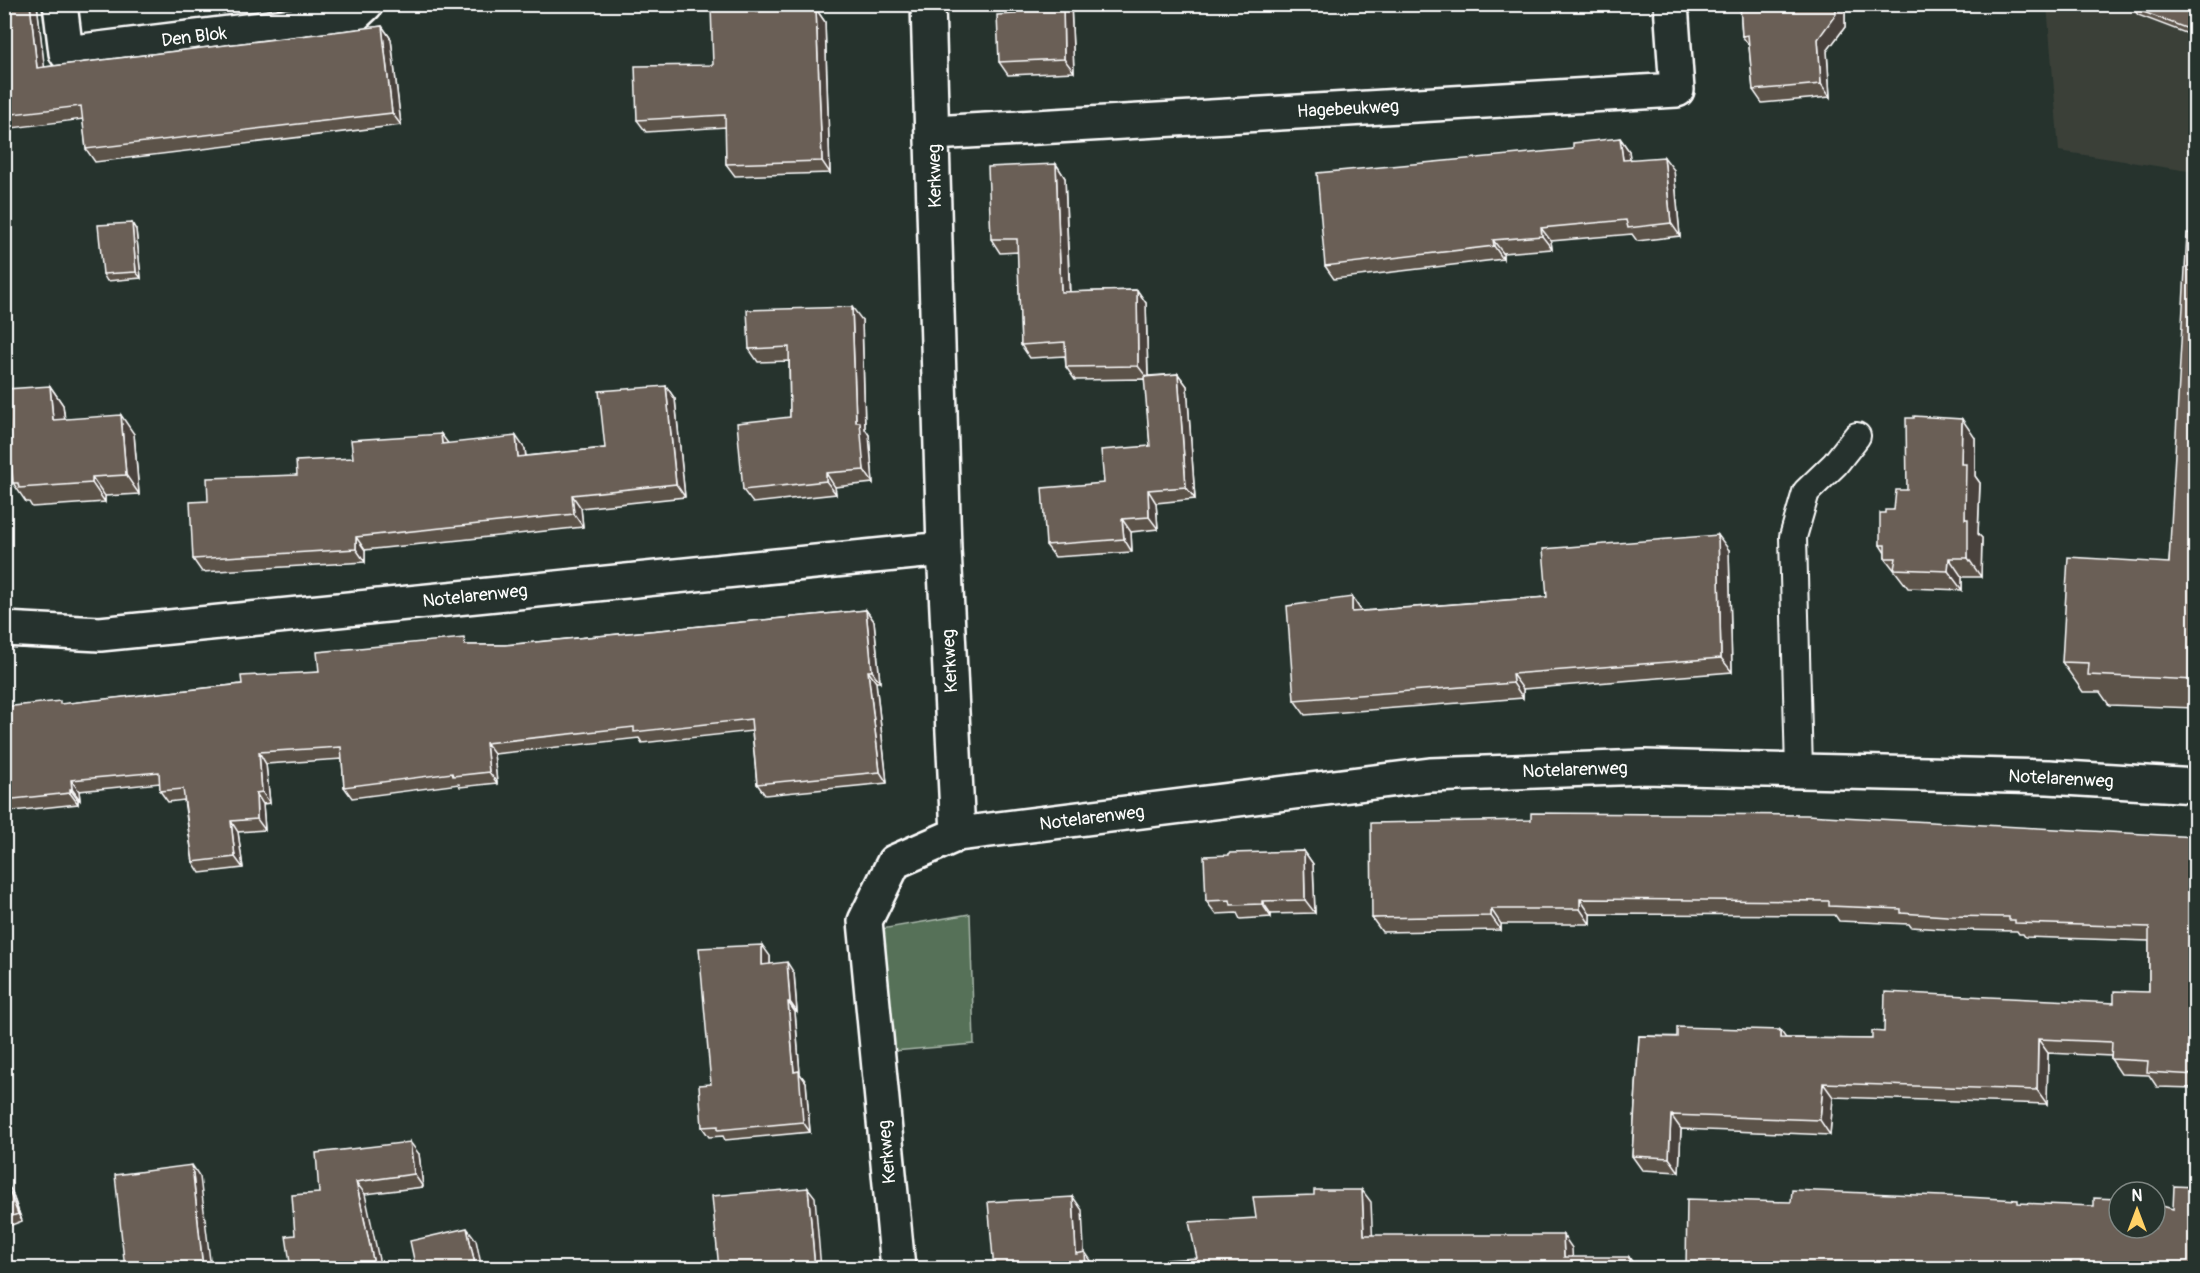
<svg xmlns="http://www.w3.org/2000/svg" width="2200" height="1273" font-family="Pangolin,sans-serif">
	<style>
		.built { fill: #3a4039 }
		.green { fill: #567158; stroke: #aab8ac; stroke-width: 1.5 }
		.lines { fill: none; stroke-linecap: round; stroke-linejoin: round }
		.service-casing { stroke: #fff; stroke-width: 30 }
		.minor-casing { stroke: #fff; stroke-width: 38 }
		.service { stroke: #26332d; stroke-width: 26 }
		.minor { stroke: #26332d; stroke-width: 33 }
		.wall { fill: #5b524a; stroke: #fff; stroke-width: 1.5 }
		.shaded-wall { fill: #4a423c; stroke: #fff; stroke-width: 1.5 }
		.building { fill: #6a5f56; stroke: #fff; stroke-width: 1.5 }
		.labels { text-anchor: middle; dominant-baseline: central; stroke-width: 4.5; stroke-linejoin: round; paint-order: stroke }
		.street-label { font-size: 18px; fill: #fff; stroke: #26332d }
	</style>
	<rect width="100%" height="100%" fill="#26332d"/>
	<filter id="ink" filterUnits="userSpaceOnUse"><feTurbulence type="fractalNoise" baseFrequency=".0167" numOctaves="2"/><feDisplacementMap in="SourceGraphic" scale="12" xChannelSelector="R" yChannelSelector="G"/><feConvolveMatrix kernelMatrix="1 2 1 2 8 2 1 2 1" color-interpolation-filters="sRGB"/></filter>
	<g filter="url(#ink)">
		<path class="built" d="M 2047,5 L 2195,5 L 2195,172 L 2059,151 Z"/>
		<path class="green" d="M 970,914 L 974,1044 L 894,1051 L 881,929 Z"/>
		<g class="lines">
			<defs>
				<path id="service" d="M 1799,771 L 1793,537 L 1806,492 L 1835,464 L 1857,436"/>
				<path id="minor" d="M 60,4 L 66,53 L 351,18 L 366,4
					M 933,133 L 1677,90 L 1671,4
					M 4,629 L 100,634 L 944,549
					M 958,834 L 1430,775 L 1644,767 L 2048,777 L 2196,786
					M 898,1268 L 865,921 L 894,862 L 958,834 L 944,549 L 928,4"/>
			</defs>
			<use href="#service" class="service-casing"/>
			<use href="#minor" class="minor-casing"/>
			<use href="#service" class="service"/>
			<use href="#minor" class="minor"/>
		</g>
		<path class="wall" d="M 4,4 L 37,4 L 44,67 L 382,26 L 391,39 L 401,125 L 95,162 L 86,149 L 83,119 L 4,129 Z
			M 1071,4 L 1074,72 L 1008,75 L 999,62 L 1016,14 Z
			M 1740,4 L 1845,4 L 1845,27 L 1827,51 L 1830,97 L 1762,103 L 1753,90 L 1749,45 L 1742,36 Z
			M 2196,4 L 2196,37 L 2138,15 L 2133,8 Z
			M 816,9 L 825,22 L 830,173 L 735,176 L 726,164 L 726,127 L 646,132 L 637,120 L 713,65 L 759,11 Z
			M 1620,138 L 1629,151 L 1630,159 L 1674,170 L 1680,236 L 1637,241 L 1632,234 L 1551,241 L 1552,249 L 1503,253 L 1503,259 L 1334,279 L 1325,266 L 1573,149 Z
			M 1056,164 L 1065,178 L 1070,292 L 1137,290 L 1146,303 L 1148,376 L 1178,374 L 1187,386 L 1195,499 L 1156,503 L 1158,529 L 1131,532 L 1132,552 L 1055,557 L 1046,545 L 1104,483 L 1150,446 L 1145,379 L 1075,380 L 1066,367 L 1065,356 L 1030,358 L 1021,345 L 1018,252 L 1000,253 L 991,239 Z
			M 132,223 L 136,230 L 141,278 L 107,281 L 103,274 Z
			M 2196,234 L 2196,708 L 2109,705 L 2100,692 L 2083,692 L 2062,662 L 2169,563 Z
			M 862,320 L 865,429 L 869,435 L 873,483 L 835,487 L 836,494 L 753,503 L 743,490 L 790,417 L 789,361 L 758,362 L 749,349 Z
			M 50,386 L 63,405 L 65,419 L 134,434 L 139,494 L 105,496 L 105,502 L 32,507 L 29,502 L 26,502 L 13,483 Z
			M 666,386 L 675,399 L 685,497 L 581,508 L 583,527 L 365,550 L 365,562 L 202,572 L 193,559 L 208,501 L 353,458 L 441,434 L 448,444 L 525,449 L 526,456 L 605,448 Z
			M 1975,438 L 1975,476 L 1980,483 L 1978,534 L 1982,538 L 1981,577 L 1962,577 L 1962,590 L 1908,588 L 1885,558 L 1885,553 L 1880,545 L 1885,513 L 1894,510 L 1907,490 Z
			M 1729,550 L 1732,672 L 1523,689 L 1523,698 L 1305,715 L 1294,700 L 1352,597 L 1361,611 L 1547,597 Z
			M 866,610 L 874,621 L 880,682 L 876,682 L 887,783 L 765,795 L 757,784 L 752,731 L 642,743 L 639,738 L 494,754 L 497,783 L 460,787 L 459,784 L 352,798 L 344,787 L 342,759 L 266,764 L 270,803 L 263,804 L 265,830 L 238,832 L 243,868 L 200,873 L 193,862 L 184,800 L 168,802 L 160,791 L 160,783 L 79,791 L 80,800 L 78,800 L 78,804 L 4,812 L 4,707 L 62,704 L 242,684 L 319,672 L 469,645 L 505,645 Z
			M 2196,837 L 2196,1088 L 2157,1087 L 2149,1075 L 2121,1074 L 2111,1059 L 2111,1056 L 2048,1053 L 2047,1104 L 1833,1097 L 1830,1135 L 1681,1129 L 1679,1172 L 1642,1170 L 1632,1156 L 1639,1036 L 1872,1039 L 1884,1032 L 2114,1003 L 2149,992 L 2149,941 L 2025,937 L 2023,934 L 2019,934 L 2017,931 L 1957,930 L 1911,927 L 1909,924 L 1839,921 L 1835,915 L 1590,914 L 1590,924 L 1501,924 L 1501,930 L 1382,932 L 1372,918 Z
			M 1304,851 L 1313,864 L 1315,913 L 1271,914 L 1271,917 L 1240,919 L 1237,913 L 1216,914 L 1206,901 L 1229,855 Z
			M 770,956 L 770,964 L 794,973 L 797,1012 L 795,1012 L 800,1074 L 806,1082 L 810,1132 L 725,1140 L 723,1136 L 709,1137 L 702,1127 L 711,1084 Z
			M 419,1154 L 423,1187 L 365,1194 L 295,1235 L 319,1193 Z
			M 4,1183 L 6,1183 L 11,1190 L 22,1221 L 4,1228 Z"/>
		<path class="shaded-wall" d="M 30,4 L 37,4 L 46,80 L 37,68 Z
			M 1063,4 L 1071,4 L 1074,72 L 1064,59 Z
			M 1836,4 L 1845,4 L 1845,27 L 1827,51 L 1830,97 L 1821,84 L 1818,39 Z
			M 816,9 L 825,22 L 830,173 L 822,161 Z
			M 382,26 L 391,39 L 401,125 L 392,113 Z
			M 1620,138 L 1629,151 L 1632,173 L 1623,160 Z
			M 1664,157 L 1674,170 L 1680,236 L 1671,223 Z
			M 1056,164 L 1065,178 L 1070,306 L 1061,292 Z
			M 132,223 L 136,230 L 141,278 L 136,272 Z
			M 1541,228 L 1551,241 L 1552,249 L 1542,236 Z
			M 1493,240 L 1503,253 L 1503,259 L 1494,246 Z
			M 1137,290 L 1146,303 L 1148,379 L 1138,366 Z
			M 852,307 L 862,320 L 865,429 L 869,435 L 873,483 L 864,470 L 856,422 Z
			M 1178,374 L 1187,386 L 1195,499 L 1186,487 Z
			M 50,386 L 63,405 L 67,439 L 53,420 Z
			M 666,386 L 675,399 L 685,497 L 676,484 Z
			M 121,415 L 134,434 L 139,494 L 126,475 Z
			M 1962,419 L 1975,438 L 1975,476 L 1980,483 L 1978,534 L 1982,538 L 1981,577 L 1968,558 L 1961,464 Z
			M 441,434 L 450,446 L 442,444 Z
			M 516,436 L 525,449 L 527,470 L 518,457 Z
			M 826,473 L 835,487 L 836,494 L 826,481 Z
			M 92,477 L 105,496 L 105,502 L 92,483 Z
			M 1148,490 L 1156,503 L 1158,529 L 1149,517 Z
			M 572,495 L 581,508 L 583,527 L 574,514 Z
			M 1122,519 L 1131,532 L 1132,552 L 1124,539 Z
			M 1718,535 L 1729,550 L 1732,672 L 1721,658 Z
			M 356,537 L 365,550 L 365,562 L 356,549 Z
			M 1949,558 L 1962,577 L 1962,590 L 1948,571 Z
			M 1352,597 L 1362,612 L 1352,612 Z
			M 866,610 L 874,621 L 880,682 L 872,671 Z
			M 868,671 L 876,682 L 887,783 L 880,772 Z
			M 1512,674 L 1523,689 L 1523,698 L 1513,683 Z
			M 486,743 L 494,754 L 497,783 L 489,772 Z
			M 259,752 L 266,764 L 270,803 L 262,792 Z
			M 71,780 L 79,791 L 80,800 L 72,789 Z
			M 70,789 L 78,800 L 78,804 L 70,793 Z
			M 256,793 L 263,804 L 265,830 L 257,819 Z
			M 231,821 L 238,832 L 243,868 L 235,857 Z
			M 1304,851 L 1313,864 L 1315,913 L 1305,900 Z
			M 1580,899 L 1590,914 L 1590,924 L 1580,909 Z
			M 1262,901 L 1271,914 L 1271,917 L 1262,904 Z
			M 1491,909 L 1501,924 L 1501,930 L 1491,916 Z
			M 762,945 L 770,956 L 770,975 L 762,965 Z
			M 787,962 L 794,973 L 797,1012 L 790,1002 Z
			M 788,1002 L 795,1012 L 800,1074 L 806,1082 L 810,1132 L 803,1122 L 794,1072 Z
			M 1780,1030 L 1790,1044 L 1780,1038 Z
			M 2038,1039 L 2048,1053 L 2047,1104 L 2037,1090 Z
			M 1823,1083 L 1833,1097 L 1830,1135 L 1820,1120 Z
			M 1671,1115 L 1681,1129 L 1679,1172 L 1669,1158 Z
			M 410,1142 L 419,1154 L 423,1187 L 414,1174 Z
			M 192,1165 L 200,1177 L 211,1269 L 203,1269 Z
			M 356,1182 L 365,1194 L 381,1269 L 375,1269 Z
			M 6,1183 L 11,1190 L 22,1221 L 18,1214 Z
			M 808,1188 L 815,1197 L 821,1269 L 815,1269 Z
			M 1362,1190 L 1371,1202 L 1373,1248 L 1364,1235 Z
			M 1073,1197 L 1082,1210 L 1085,1267 L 1076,1254 Z
			M 467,1228 L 476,1240 L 482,1269 L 476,1269 Z
			M 1563,1235 L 1572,1248 L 1573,1269 L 1564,1257 Z
			M 1085,1252 L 1094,1265 L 1094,1269 L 1086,1269 Z
			M 1629,1257 L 1637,1269 L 1629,1269 Z"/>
		<path class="building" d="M 4,4 L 30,4 L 37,68 L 382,26 L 392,113 L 86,149 L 81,106 L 4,115 Z
			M 1015,4 L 1063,4 L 1064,59 L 999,62 L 997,15 L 1016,14 Z
			M 1740,4 L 1836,4 L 1836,14 L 1818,39 L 1821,84 L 1753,90 L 1748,35 L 1742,36 Z
			M 2134,4 L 2196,4 L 2196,32 L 2133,8 Z
			M 755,5 L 756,11 L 816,9 L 822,161 L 726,164 L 725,115 L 637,120 L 635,66 L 713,65 L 711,7 Z
			M 1620,138 L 1623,160 L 1664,157 L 1671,223 L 1628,228 L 1626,220 L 1541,228 L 1542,236 L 1493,240 L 1494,246 L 1325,266 L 1317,173 L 1573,149 L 1573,143 Z
			M 1056,164 L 1061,292 L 1137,290 L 1138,366 L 1066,367 L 1065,342 L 1021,345 L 1017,239 L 991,239 L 988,167 Z
			M 132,223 L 136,272 L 103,274 L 98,225 Z
			M 2187,233 L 2196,234 L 2196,680 L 2088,675 L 2089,663 L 2062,662 L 2068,557 L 2169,563 Z
			M 852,307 L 856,422 L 860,422 L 864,470 L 826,473 L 826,481 L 743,490 L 737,423 L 790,417 L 789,347 L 749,349 L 747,310 Z
			M 1178,374 L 1186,487 L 1148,490 L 1149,517 L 1122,519 L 1124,539 L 1046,545 L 1042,488 L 1104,483 L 1101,450 L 1150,446 L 1144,377 Z
			M 50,386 L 53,420 L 121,415 L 126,475 L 92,477 L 92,483 L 19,488 L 18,483 L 13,483 L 6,389 Z
			M 666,386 L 676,484 L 572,495 L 574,514 L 356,537 L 356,549 L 193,559 L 190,502 L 208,501 L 207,478 L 297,475 L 296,461 L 353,458 L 351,440 L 441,434 L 442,444 L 516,436 L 518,457 L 605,448 L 599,391 Z
			M 1914,416 L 1962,419 L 1961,464 L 1966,464 L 1965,519 L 1968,519 L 1968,558 L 1949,558 L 1948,571 L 1894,569 L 1896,558 L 1885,558 L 1885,545 L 1880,545 L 1880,513 L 1885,513 L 1885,510 L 1894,510 L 1896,490 L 1907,490 L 1906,418 L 1914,418 Z
			M 1718,535 L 1721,658 L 1512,674 L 1513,683 L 1294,700 L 1287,606 L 1352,597 L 1352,612 L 1547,597 L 1543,549 Z
			M 866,610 L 872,671 L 868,671 L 880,772 L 757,784 L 751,719 L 634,732 L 634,727 L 486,743 L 489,772 L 453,776 L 452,773 L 344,787 L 341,747 L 259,752 L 262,792 L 256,793 L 257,819 L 231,821 L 235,857 L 193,862 L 183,789 L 160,791 L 159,772 L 71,780 L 72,789 L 70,789 L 70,793 L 4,800 L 4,707 L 60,701 L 60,704 L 242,684 L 241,676 L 319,672 L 317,652 L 464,638 L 465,645 L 505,645 Z
			M 1531,813 L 1807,815 L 2196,837 L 2196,1075 L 2147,1072 L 2148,1061 L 2111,1059 L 2112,1042 L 2038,1039 L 2037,1090 L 1823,1083 L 1820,1120 L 1671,1115 L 1669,1158 L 1632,1156 L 1639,1036 L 1677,1037 L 1677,1027 L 1780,1030 L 1780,1038 L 1872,1039 L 1872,1031 L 1884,1032 L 1885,992 L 2114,1003 L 2114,991 L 2149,992 L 2149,927 L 2015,923 L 2015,920 L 2009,920 L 2009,917 L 1947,916 L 1901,913 L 1901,909 L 1829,906 L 1829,901 L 1580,899 L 1580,909 L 1491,909 L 1491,916 L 1372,918 L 1371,823 L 1531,820 Z
			M 1304,851 L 1305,900 L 1262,901 L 1262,904 L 1231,905 L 1230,900 L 1206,901 L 1204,856 L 1229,855 L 1229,853 Z
			M 762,945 L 762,965 L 787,962 L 790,1002 L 788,1002 L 794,1072 L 799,1071 L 803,1122 L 718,1130 L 718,1126 L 702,1127 L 699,1085 L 711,1084 L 699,948 Z
			M 410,1142 L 414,1174 L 356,1182 L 375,1269 L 291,1269 L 286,1236 L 295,1235 L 292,1195 L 319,1193 L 316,1153 Z
			M 192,1165 L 203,1269 L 125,1269 L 115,1175 Z
			M 4,1183 L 6,1183 L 18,1214 L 4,1219 Z
			M 2174,1186 L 2196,1187 L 2196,1269 L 1686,1269 L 1687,1199 L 1791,1202 L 1792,1190 L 1967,1197 L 2018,1200 L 2018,1203 L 2094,1206 L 2094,1198 L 2119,1199 L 2119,1228 L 2155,1228 L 2155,1204 L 2173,1209 Z
			M 808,1188 L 815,1269 L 719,1269 L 712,1196 Z
			M 1314,1190 L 1362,1190 L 1364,1235 L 1563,1235 L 1564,1257 L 1629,1257 L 1629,1269 L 1166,1269 L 1165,1260 L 1197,1258 L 1189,1222 L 1256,1218 L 1253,1197 L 1314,1195 Z
			M 1073,1197 L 1076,1254 L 1085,1252 L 1086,1269 L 994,1269 L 988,1202 Z
			M 467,1228 L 476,1269 L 416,1269 L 410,1241 Z"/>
	</g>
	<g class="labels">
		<g class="street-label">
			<text transform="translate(194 37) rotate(-7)">Den Blok</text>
			<text transform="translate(1348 109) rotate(-3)">Hagebeukweg</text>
			<text transform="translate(935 176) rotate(-91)">Kerkweg</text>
			<text transform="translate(475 596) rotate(-6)">Notelarenweg</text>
			<text transform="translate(950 661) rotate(-93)">Kerkweg</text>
			<text transform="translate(1575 770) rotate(-2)">Notelarenweg</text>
			<text transform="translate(2061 779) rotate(3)">Notelarenweg</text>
			<text transform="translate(1092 818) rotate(-7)">Notelarenweg</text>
			<text transform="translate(887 1152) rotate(-95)">Kerkweg</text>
		</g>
	</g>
	<rect width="2200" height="1273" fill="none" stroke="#26332d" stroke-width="24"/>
	<rect x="12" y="12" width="2176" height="1249" fill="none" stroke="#fff" stroke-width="2" filter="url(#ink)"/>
	<g transform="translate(2137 1210)"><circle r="28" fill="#26332d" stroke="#7d8581" stroke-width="1.5"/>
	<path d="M0-4.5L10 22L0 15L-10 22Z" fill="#ffd166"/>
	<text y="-9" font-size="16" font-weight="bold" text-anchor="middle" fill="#ffffff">N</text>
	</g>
</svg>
